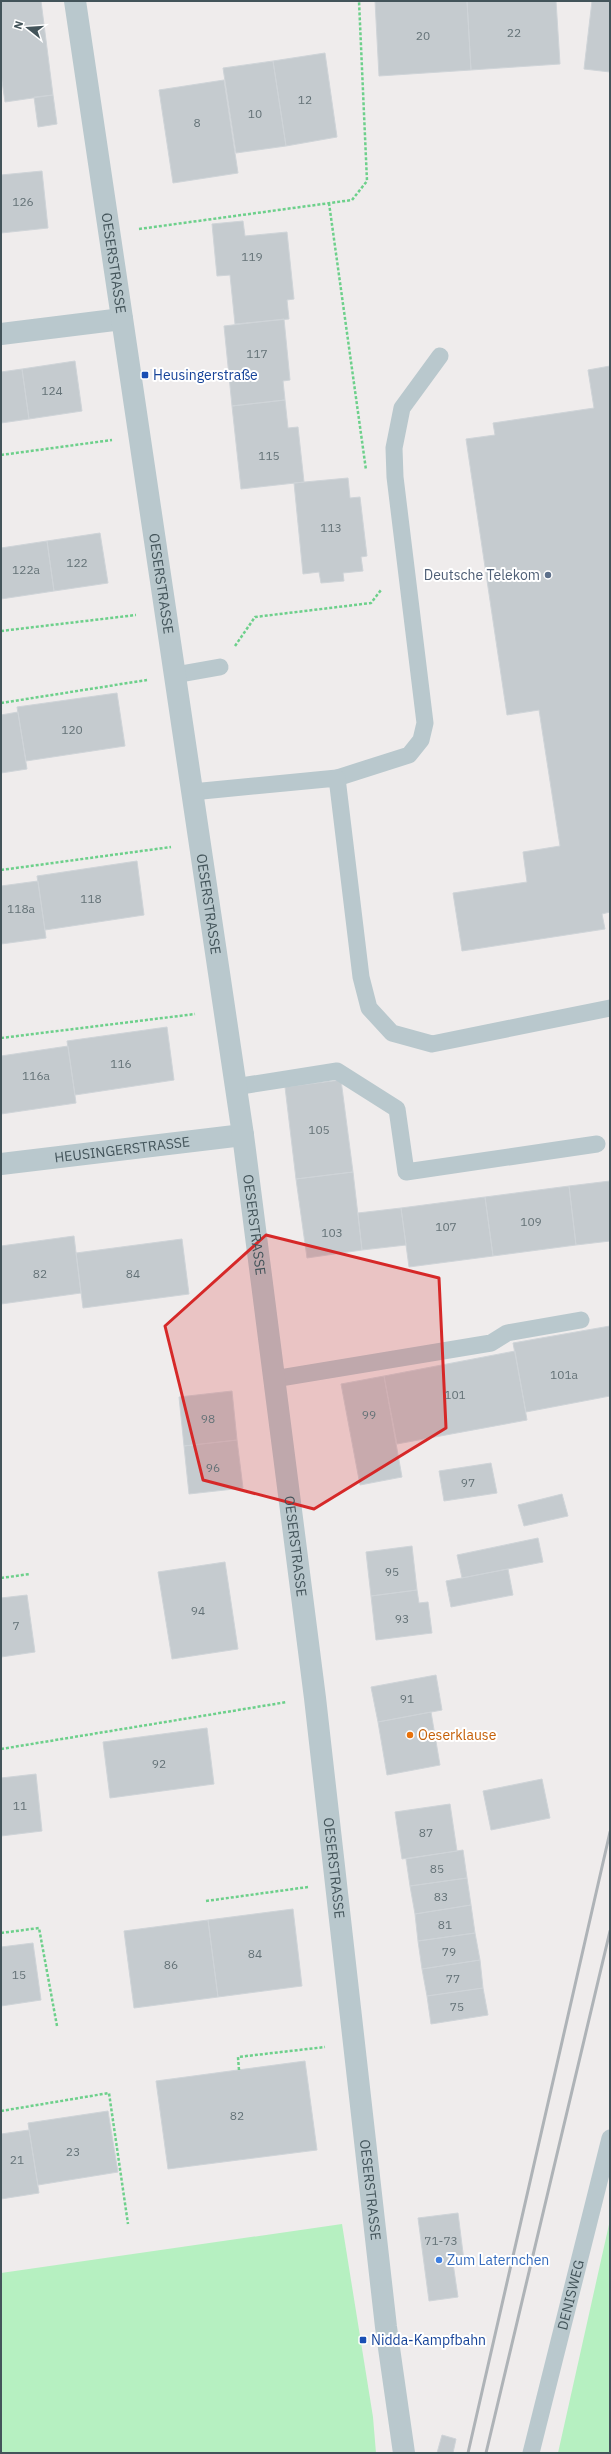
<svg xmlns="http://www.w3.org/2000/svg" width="611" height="2454" font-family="'IBM Plex Sans',sans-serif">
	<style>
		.green { fill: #b6f0c1 }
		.building { fill: #c5cbcf; stroke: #cfd4d8 }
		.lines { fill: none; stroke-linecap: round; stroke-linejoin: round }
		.path { stroke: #6dd08b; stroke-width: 2.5; stroke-dasharray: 3 2; stroke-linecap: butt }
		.service { stroke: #b9c8cd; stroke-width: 17 }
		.minor { stroke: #b9c8cd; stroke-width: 22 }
		.tertiary { stroke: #b9c8cd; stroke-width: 22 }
		.rail { stroke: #aeb3b7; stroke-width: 3 }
		.marked { fill: #d62828; fill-opacity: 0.2; stroke: #d62828; stroke-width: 3; stroke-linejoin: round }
		.transit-dot { fill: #1a4fb4; stroke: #fff; stroke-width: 1.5 }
		.service-dot { fill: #5c6f8a; stroke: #fff; stroke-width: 1.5 }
		.food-dot { fill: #e8710a; stroke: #fff; stroke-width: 1.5 }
		.shop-dot { fill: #3f7fe0; stroke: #fff; stroke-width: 1.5 }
		.labels { text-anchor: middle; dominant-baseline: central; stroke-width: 4; stroke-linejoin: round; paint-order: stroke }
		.number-label { font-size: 12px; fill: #647277 }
		.street-label { font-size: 14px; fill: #43545a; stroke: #fff }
		.transit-label { font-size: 14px; fill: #164399; stroke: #fff; text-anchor: start }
		.service-label { font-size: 14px; fill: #4e5e75; stroke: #fff; text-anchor: end }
		.food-label { font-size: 14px; fill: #c56008; stroke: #fff; text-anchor: start }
		.shop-label { font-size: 14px; fill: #366cbe; stroke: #fff; text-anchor: start }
	</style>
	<rect width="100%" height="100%" fill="#efecec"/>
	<path class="green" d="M 610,2220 L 610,2453 L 558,2453 Z
		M 342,2224 L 373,2417 L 376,2453 L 1,2453 L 1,2273 Z"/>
	<path class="building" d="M 1,1 L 41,1 L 53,95 L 5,102 L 1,74 Z
		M 375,1 L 467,1 L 471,70 L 379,76 Z
		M 467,1 L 556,1 L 560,64 L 471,70 Z
		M 592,1 L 610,1 L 610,72 L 584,69 Z
		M 325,53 L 337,137 L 286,146 L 273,61 Z
		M 273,61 L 286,146 L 236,153 L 223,68 Z
		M 224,80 L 238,173 L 173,183 L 159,90 Z
		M 53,95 L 57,124 L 38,127 L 34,97 Z
		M 42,171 L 48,228 L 1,233 L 1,175 Z
		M 243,221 L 245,236 L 287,232 L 294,299 L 287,300 L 289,319 L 235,324 L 230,275 L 217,276 L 212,224 Z
		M 284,319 L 290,380 L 283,381 L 285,400 L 232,406 L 224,326 Z
		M 75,361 L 82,411 L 29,419 L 22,369 Z
		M 610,366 L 610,912 L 602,914 L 605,929 L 462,951 L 453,893 L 527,882 L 523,852 L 560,846 L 539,710 L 507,715 L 466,439 L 495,435 L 493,423 L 594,408 L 588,370 Z
		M 22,369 L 29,419 L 1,423 L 1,372 Z
		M 285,400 L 288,428 L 298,427 L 304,482 L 241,489 L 232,406 Z
		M 348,478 L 350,498 L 360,497 L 367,556 L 361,557 L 363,571 L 343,573 L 344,581 L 321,583 L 319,572 L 303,574 L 294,483 Z
		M 100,533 L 108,583 L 54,591 L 47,541 Z
		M 47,541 L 54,591 L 1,599 L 1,548 Z
		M 117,693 L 125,746 L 26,761 L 17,707 Z
		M 18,712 L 27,769 L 1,773 L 1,715 Z
		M 137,861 L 144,915 L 45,930 L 37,876 Z
		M 38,881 L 46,938 L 1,944 L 1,886 Z
		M 167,1027 L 174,1080 L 75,1095 L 67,1041 Z
		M 68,1046 L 76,1103 L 1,1114 L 1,1056 Z
		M 341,1080 L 353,1172 L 296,1179 L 285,1087 Z
		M 353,1172 L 362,1250 L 307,1258 L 296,1179 Z
		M 610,1181 L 610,1241 L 576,1245 L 569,1186 Z
		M 569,1186 L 576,1245 L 493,1256 L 485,1197 Z
		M 485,1197 L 493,1256 L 409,1267 L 401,1208 Z
		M 401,1208 L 406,1245 L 362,1250 L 358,1213 Z
		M 74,1236 L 81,1293 L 1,1304 L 1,1246 Z
		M 182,1239 L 189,1294 L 83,1308 L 76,1253 Z
		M 610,1326 L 610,1396 L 526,1412 L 513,1343 Z
		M 515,1351 L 527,1420 L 397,1444 L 384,1376 Z
		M 384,1376 L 402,1477 L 360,1485 L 341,1384 Z
		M 232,1391 L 237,1440 L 184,1446 L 179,1397 Z
		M 237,1440 L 243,1488 L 189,1494 L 184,1446 Z
		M 491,1463 L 497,1493 L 444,1501 L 439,1471 Z
		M 562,1494 L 568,1516 L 524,1526 L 518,1505 Z
		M 538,1538 L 543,1562 L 462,1578 L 457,1555 Z
		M 412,1546 L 417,1590 L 371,1596 L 366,1552 Z
		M 225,1562 L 238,1649 L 172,1659 L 158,1572 Z
		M 508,1569 L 513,1595 L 451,1607 L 446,1581 Z
		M 417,1590 L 419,1603 L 428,1602 L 432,1633 L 376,1640 L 371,1596 Z
		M 27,1595 L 35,1652 L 1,1657 L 1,1598 Z
		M 436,1675 L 442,1710 L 378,1722 L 371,1687 Z
		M 431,1712 L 440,1765 L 387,1775 L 378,1722 Z
		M 207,1728 L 214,1784 L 110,1798 L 103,1742 Z
		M 36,1774 L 42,1831 L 1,1836 L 1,1778 Z
		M 542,1779 L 550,1818 L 491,1830 L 483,1791 Z
		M 450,1804 L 457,1851 L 402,1859 L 395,1812 Z
		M 463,1850 L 467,1878 L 410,1886 L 406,1859 Z
		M 467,1878 L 471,1905 L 415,1914 L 410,1886 Z
		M 471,1905 L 475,1933 L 418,1941 L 415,1914 Z
		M 293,1909 L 302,1986 L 218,1997 L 208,1920 Z
		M 208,1920 L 218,1997 L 134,2008 L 124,1931 Z
		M 475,1933 L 480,1960 L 422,1969 L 418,1941 Z
		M 33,1943 L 41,2000 L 1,2006 L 1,1947 Z
		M 480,1960 L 483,1988 L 427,1996 L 422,1969 Z
		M 483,1988 L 488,2015 L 431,2024 L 427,1996 Z
		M 305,2061 L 317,2150 L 168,2169 L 156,2081 Z
		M 108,2111 L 118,2172 L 38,2185 L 28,2123 Z
		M 29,2130 L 39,2193 L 1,2199 L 1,2134 Z
		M 458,2213 L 464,2261 L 453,2263 L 458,2297 L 429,2301 L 418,2218 Z
		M 442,2435 L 456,2439 L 453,2453 L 437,2453 Z"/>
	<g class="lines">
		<path class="path" d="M 329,203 L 366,470
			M 139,229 L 352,200 L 367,181 L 359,1
			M 1,455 L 112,440
			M 1,631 L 136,615
			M 235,646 L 255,617 L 371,603 L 381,590
			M 1,703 L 147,680
			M 1,870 L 171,847
			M 1,1038 L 195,1014
			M 1,1578 L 30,1574
			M 1,1749 L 287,1702
			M 206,1901 L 308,1887
			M 1,1933 L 39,1928 L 57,2026
			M 239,2070 L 238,2057 L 325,2047
			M 1,2111 L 109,2093 L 128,2224"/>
		<g class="service">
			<path d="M 175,675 L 220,667"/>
			<path d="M 337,778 L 409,755 L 421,740 L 425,723 L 395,477 L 394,448 L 402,408 L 440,356"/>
			<path d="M 192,792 L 337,778 L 361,977 L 369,1008 L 392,1033 L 432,1044 L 610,1008"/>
			<path d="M 235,1087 L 337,1071 L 397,1109 L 406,1172 L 597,1144"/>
			<path d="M 274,1379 L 491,1343 L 507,1333 L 581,1320"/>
			<path id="s1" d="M 531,2453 L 610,2138"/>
		</g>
		<g class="minor">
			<path d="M 1,334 L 122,319"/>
			<path id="s2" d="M 1,1164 L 243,1135"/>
		</g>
		<path class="tertiary" id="s3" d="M 75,1 L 243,1135 L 315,1698 L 386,2327 L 404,2453"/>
		<path class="rail" d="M 468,2453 L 610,1832
			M 486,2453 L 610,1931"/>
	</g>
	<path class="marked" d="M 266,1235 L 439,1278 L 446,1428 L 314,1509 L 203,1480 L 165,1326 Z"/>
	<g class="transit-dot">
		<rect x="141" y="371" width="8" height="8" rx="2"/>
		<rect x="359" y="2336" width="8" height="8" rx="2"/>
	</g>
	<circle class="service-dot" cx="548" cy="575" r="4"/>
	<circle class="food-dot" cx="410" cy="1735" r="4"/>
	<circle class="shop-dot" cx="439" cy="2260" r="4"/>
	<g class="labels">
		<g class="number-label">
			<text x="514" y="32">22</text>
			<text x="423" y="35">20</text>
			<text x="305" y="99">12</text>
			<text x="255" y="113">10</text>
			<text x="197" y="122">8</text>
			<text x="23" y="201">126</text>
			<text x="252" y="256">119</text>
			<text x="257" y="353">117</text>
			<text x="52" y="390">124</text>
			<text x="269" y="455">115</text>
			<text x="331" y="527">113</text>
			<text x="77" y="562">122</text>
			<text x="26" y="569">122a</text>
			<text x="72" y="729">120</text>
			<text x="91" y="898">118</text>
			<text x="21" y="908">118a</text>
			<text x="121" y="1063">116</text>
			<text x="36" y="1075">116a</text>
			<text x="319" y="1129">105</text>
			<text x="531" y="1221">109</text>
			<text x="446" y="1226">107</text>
			<text x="332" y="1232">103</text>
			<text x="40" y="1273">82</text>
			<text x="133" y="1273">84</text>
			<text x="564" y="1374">101a</text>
			<text x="455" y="1394">101</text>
			<text x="369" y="1414">99</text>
			<text x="208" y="1418">98</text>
			<text x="213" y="1467">96</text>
			<text x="468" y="1482">97</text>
			<text x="392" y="1571">95</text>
			<text x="198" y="1610">94</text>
			<text x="402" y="1618">93</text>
			<text x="16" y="1625">7</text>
			<text x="407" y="1698">91</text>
			<text x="159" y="1763">92</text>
			<text x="20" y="1805">11</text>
			<text x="426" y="1832">87</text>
			<text x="437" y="1868">85</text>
			<text x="441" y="1896">83</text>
			<text x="445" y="1924">81</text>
			<text x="449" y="1951">79</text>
			<text x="255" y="1953">84</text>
			<text x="171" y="1964">86</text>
			<text x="19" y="1974">15</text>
			<text x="453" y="1978">77</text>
			<text x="457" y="2006">75</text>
			<text x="237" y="2115">82</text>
			<text x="73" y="2151">23</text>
			<text x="17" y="2159">21</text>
			<text x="441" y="2240">71-73</text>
		</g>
		<g class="street-label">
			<text stroke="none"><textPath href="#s3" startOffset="265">OESERSTRASSE</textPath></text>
			<text stroke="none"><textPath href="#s3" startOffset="589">OESERSTRASSE</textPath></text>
			<text stroke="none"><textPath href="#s3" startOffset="913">OESERSTRASSE</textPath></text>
			<text stroke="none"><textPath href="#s2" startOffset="122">HEUSINGERSTRASSE</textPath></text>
			<text stroke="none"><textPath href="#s3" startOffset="1237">OESERSTRASSE</textPath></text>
			<text stroke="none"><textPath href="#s3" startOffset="1561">OESERSTRASSE</textPath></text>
			<text stroke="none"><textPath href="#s3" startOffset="1885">OESERSTRASSE</textPath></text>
			<text stroke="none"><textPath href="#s3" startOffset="2209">OESERSTRASSE</textPath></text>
			<text stroke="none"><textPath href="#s1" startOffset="163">DENISWEG</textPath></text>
		</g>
		<g class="transit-label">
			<text x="153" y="375">Heusingerstraße</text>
			<text x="371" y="2340">Nidda-Kampfbahn</text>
		</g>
		<g class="service-label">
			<text x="540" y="575">Deutsche Telekom</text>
		</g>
		<g class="food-label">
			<text x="418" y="1735">Oeserklause</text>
		</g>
		<g class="shop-label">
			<text x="447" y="2260">Zum Laternchen</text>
		</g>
	</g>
	<rect width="611" height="2454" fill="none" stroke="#43545a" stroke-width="4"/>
	<g transform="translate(28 28) rotate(287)" stroke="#ffffff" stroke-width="3" paint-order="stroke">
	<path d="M0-3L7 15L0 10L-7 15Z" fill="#43545a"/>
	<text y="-6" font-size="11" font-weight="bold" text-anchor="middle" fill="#43545a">N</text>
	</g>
</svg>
